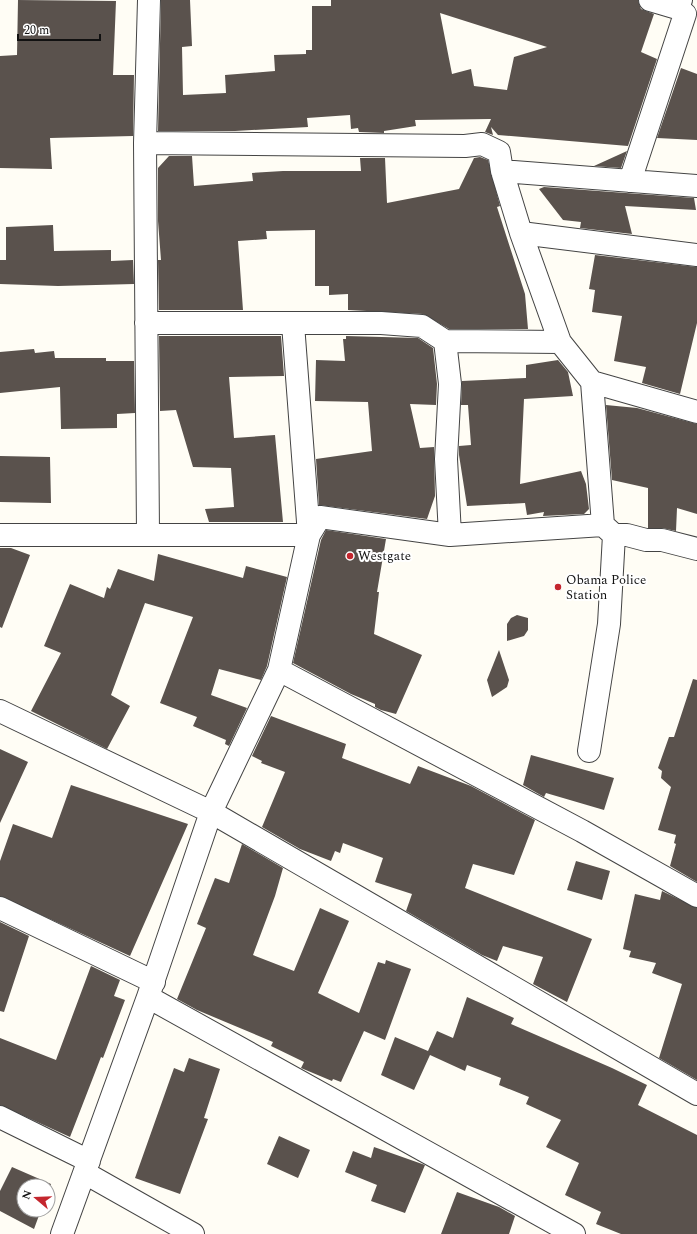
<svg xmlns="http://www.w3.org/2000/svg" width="697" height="1234" font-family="Spectral,serif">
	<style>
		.building { fill: #5a524d; fill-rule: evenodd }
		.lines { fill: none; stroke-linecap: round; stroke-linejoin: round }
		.minor-casing { stroke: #444; stroke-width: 24 }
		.minor { stroke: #fff; stroke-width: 22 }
		.poi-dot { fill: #c4262e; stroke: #fff; stroke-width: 1.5 }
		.labels { text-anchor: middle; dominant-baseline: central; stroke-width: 4; stroke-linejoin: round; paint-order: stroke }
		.poi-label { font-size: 13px; fill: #111; stroke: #fff; text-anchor: start }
	</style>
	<rect width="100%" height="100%" fill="#fffdf5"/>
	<path class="building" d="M 18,0 L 116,1 L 113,75 L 134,75 L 133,136 L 50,138 L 52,169 L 0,168 L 0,56 L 17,55 Z
		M 161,0 L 190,0 L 192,46 L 182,47 L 183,95 L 226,93 L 225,75 L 275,71 L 274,55 L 306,54 L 306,50 L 312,50 L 312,6 L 331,6 L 331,0 L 638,0 L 641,9 L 654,14 L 641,52 L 657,59 L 628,146 L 498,135 L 491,127 L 493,135 L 485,132 L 491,119 L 415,120 L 416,126 L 384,131 L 384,133 L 359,132 L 358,128 L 351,129 L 350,115 L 307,118 L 308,127 L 235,131 L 158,131 ZM 440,13 L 519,38 L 547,47 L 514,57 L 507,90 L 474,86 L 471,69 L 452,74 Z
		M 681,68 L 697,74 L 697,140 L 657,138 Z
		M 627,151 L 621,168 L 594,166 Z
		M 169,156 L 192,156 L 194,186 L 253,181 L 252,173 L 283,171 L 361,171 L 360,158 L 385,158 L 387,203 L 459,189 L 474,158 L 480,157 L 488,160 L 500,206 L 497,207 L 525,294 L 528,329 L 449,329 L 423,314 L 348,310 L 348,294 L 329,295 L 329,286 L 315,286 L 315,230 L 266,231 L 267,239 L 238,241 L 243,310 L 159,310 L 158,260 L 161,260 L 158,221 L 158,168 Z
		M 544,187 L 694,198 L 696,210 L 625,206 L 632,234 L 580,228 L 581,222 L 563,220 L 539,189 Z
		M 53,225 L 54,251 L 111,250 L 111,261 L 133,260 L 134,284 L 58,286 L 0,284 L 0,260 L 6,260 L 6,227 Z
		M 595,255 L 697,267 L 697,323 L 680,394 L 642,383 L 646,367 L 614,361 L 622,316 L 592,312 L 595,290 L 589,289 Z
		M 159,336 L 281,336 L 284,376 L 229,377 L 234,438 L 275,435 L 283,522 L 209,522 L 205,509 L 234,507 L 231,468 L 193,467 L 176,410 L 160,411 Z
		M 346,336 L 418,338 L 433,348 L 437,384 L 436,405 L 410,404 L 420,448 L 434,447 L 435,496 L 427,519 L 319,505 L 316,459 L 372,451 L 368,402 L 315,401 L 316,360 L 345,361 L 343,339 L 346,339 Z
		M 34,349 L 35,353 L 54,351 L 55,358 L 106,358 L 106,361 L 134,361 L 135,413 L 117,414 L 117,428 L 61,429 L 60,387 L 0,393 L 0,352 Z
		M 558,360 L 568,372 L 573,396 L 524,399 L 520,484 L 581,471 L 586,484 L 589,509 L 584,514 L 543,516 L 544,512 L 527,515 L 525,503 L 467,506 L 459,455 L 459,446 L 471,445 L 468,405 L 461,405 L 462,381 L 526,378 L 526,365 Z
		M 606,405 L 637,408 L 697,424 L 697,514 L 677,508 L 676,531 L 662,528 L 648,528 L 648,488 L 612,480 Z
		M 0,456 L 50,457 L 51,503 L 0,502 Z
		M 326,530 L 386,539 L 377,592 L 379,592 L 374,634 L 422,655 L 396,714 L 381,710 L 375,707 L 375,704 L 351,694 L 293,663 L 321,540 Z
		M 0,548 L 11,548 L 30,555 L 2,628 L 0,627 Z
		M 158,554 L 243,578 L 246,566 L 287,577 L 267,666 L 261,680 L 219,669 L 211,695 L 247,708 L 229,746 L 225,744 L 226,740 L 193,726 L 197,717 L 160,703 L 193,617 L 145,603 L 111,695 L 130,706 L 107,749 L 31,711 L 61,653 L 44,646 L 70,584 L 104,598 L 107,587 L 110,589 L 118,569 L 154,581 Z
		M 517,615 L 528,618 L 528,630 L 524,636 L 507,641 L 507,624 L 511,618 Z
		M 499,650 L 509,680 L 507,687 L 492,697 L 487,680 Z
		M 693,679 L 697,680 L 697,882 L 670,866 L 676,844 L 674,843 L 676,835 L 658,830 L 671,787 L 661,778 L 662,771 L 658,768 L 669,737 L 674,737 Z
		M 271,716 L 346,744 L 342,758 L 410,784 L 418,766 L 471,786 L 535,820 L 514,875 L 473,864 L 465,888 L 592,939 L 567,1002 L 533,984 L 543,957 L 503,946 L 497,961 L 482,955 L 406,911 L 412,894 L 375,882 L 383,858 L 343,843 L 340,853 L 335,851 L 331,861 L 300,849 L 262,827 L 285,772 L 261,763 L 262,761 L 252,756 Z
		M 0,749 L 28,762 L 0,823 Z
		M 531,755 L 614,778 L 604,810 L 546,793 L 544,797 L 523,785 Z
		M 71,785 L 188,824 L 130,956 L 0,896 L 0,861 L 13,824 L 52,838 Z
		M 242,844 L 283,868 L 275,896 L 253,955 L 294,971 L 320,908 L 349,921 L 318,993 L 359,1013 L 378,962 L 385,964 L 386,960 L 411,969 L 385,1040 L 364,1031 L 341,1082 L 333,1079 L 332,1081 L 301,1068 L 304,1062 L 271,1046 L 273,1042 L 197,1010 L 177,999 L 206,928 L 197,924 L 215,878 L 229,883 Z
		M 576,861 L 610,871 L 602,900 L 567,890 Z
		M 662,891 L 697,908 L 697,1080 L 659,1058 L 682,984 L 652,973 L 656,963 L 629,957 L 631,951 L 623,949 L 635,894 L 660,900 Z
		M 0,922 L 29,936 L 4,1012 L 0,1011 Z
		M 91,966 L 120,980 L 114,996 L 125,1000 L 103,1058 L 101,1057 L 70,1137 L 0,1105 L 0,1038 L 56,1060 Z
		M 467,997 L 514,1018 L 511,1024 L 612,1068 L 647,1085 L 638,1105 L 697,1135 L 697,1234 L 621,1234 L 596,1224 L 601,1212 L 565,1195 L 579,1163 L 546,1147 L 561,1120 L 526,1104 L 529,1097 L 499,1085 L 501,1078 L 467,1065 L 465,1071 L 430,1055 L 414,1090 L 381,1075 L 395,1037 L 428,1051 L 437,1031 L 453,1038 Z
		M 189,1058 L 220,1069 L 204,1118 L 208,1119 L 180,1194 L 135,1178 L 174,1068 L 184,1072 Z
		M 279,1136 L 310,1150 L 298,1178 L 267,1164 Z
		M 374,1147 L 425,1165 L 405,1213 L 371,1201 L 377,1185 L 345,1172 L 353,1151 L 371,1158 Z
		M 12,1167 L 51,1184 L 48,1192 L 48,1186 L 24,1186 L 24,1210 L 41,1210 L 34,1229 L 0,1211 L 0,1191 Z
		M 457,1192 L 499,1207 L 515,1216 L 509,1234 L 441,1234 Z"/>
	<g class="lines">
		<defs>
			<path id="minor" d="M 650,0 L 677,8
				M 145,143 L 465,146 L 482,144 L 499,152 L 502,171 L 521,233 L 560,342 L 592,382 L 603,525
				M 502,171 L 697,186
				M 630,181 L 685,14 L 677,8 L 681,0
				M 521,233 L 697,255
				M 146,323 L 381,323 L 422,326 L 445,341 L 450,384 L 446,459 L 450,535
				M 445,341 L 560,342
				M 592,382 L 697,412
				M 148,534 L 145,143 L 149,0
				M 0,535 L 309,535 L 320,517 L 450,535 L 603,525 L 614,535 L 627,535 L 646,540 L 662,540 L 697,549
				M 279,670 L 582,831 L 697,896
				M 0,711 L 211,812 L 697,1094
				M 589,751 L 609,624 L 614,535
				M 0,908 L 154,982
				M 148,997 L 574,1234
				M 0,1117 L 89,1161
				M 85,1173 L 193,1234
				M 62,1234 L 148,997 L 211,812 L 279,670 L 309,535 L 293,324"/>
		</defs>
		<use href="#minor" class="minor-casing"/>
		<use href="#minor" class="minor"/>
	</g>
	<g class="poi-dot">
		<circle cx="350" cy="556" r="4"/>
		<circle cx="558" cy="587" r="4"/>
	</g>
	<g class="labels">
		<g class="poi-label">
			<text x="358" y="556">Westgate</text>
			<text x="566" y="580">Obama Police<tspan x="566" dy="15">Station</tspan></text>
		</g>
	</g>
	<g transform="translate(36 1198) rotate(289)"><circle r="19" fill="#ffffff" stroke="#a0a0a0"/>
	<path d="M0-3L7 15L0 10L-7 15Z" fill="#c4262e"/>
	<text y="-6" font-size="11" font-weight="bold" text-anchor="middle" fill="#111111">N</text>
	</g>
	<path d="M18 34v6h82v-6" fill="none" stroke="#111111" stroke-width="2"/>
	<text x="24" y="34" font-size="12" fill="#111111" stroke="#ffffff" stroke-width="3" paint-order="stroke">20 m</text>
</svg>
